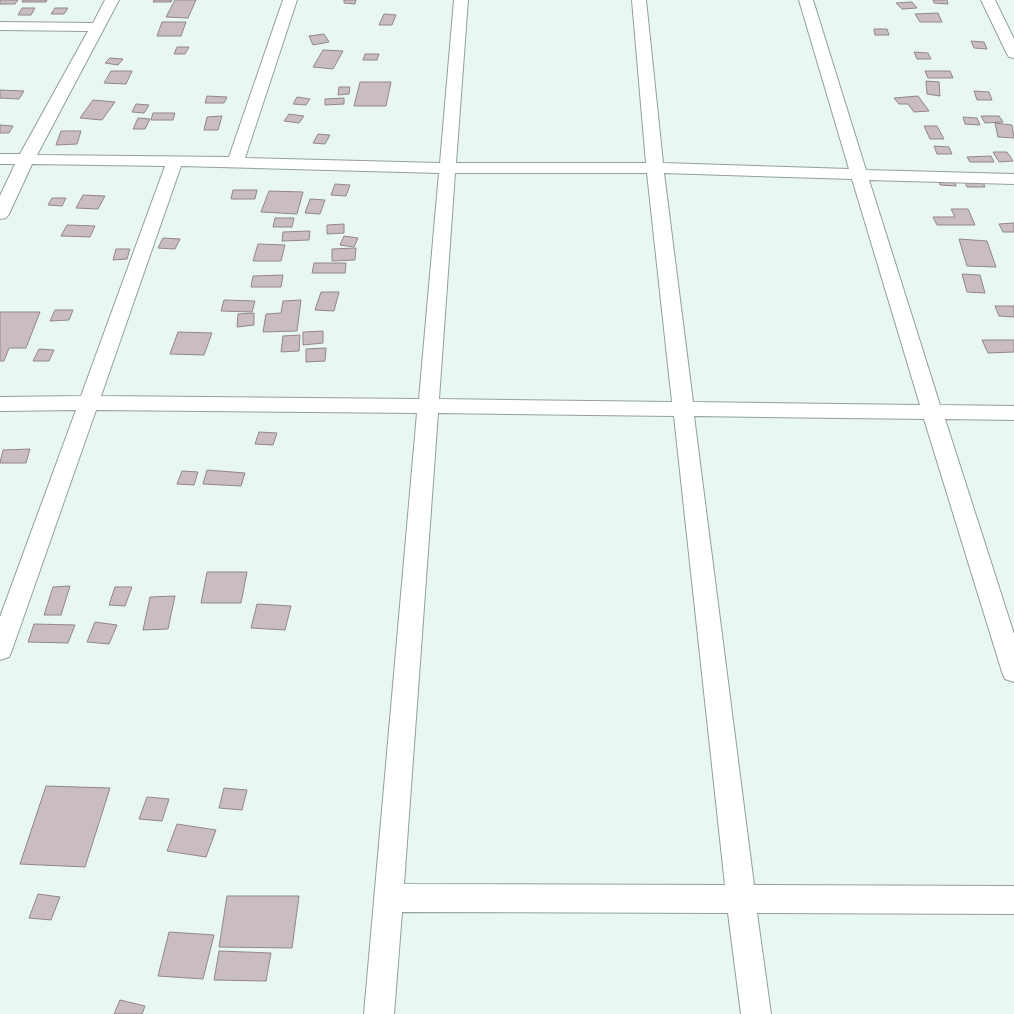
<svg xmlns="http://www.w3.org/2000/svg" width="1014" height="1014" font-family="'Alegreya Sans',sans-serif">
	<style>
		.building { fill: #cabdc2; stroke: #93868c }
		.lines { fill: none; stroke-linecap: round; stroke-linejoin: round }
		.street-casing { stroke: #93a09a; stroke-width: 2 }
		.street { fill: #fff; fill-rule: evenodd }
	</style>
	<rect width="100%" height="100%" fill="#e8f7f0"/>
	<path class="building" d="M 18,0 L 15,4 L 0,4 L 0,0 Z
		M 23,0 L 47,0 L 46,2 L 22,2 Z
		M 154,0 L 172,0 L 171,2 L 153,2 Z
		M 175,0 L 196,0 L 188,18 L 166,17 Z
		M 344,0 L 356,0 L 355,4 L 344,3 Z
		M 933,0 L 947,0 L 948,4 L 934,3 Z
		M 912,2 L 917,8 L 902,9 L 896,3 Z
		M 22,8 L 35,8 L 31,15 L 18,15 Z
		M 55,8 L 68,8 L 64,14 L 51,14 Z
		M 938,13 L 942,22 L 920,22 L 915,14 Z
		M 384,14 L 396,15 L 392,25 L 379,25 Z
		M 162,22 L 186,22 L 181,36 L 157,36 Z
		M 874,29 L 887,29 L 889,35 L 875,35 Z
		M 324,34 L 329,42 L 313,45 L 309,36 Z
		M 971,41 L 984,42 L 987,49 L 974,48 Z
		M 177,47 L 189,47 L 185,54 L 174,54 Z
		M 323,50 L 343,51 L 333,69 L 313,67 Z
		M 914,52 L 928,53 L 931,59 L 917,59 Z
		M 365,54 L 379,54 L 377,60 L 363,60 Z
		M 110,58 L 123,59 L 118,65 L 105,63 Z
		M 111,71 L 132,71 L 126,84 L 104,83 Z
		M 925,71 L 950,71 L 953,78 L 928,78 Z
		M 926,81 L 939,82 L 940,96 L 927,94 Z
		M 360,82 L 391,82 L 386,106 L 354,106 Z
		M 339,87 L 350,87 L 349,94 L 338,95 Z
		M 0,90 L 24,91 L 19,99 L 0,98 Z
		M 974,91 L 989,92 L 992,100 L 977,100 Z
		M 207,96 L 227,97 L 224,103 L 205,103 Z
		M 918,96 L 929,111 L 914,112 L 908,104 L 899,104 L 894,98 Z
		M 297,97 L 310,99 L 306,105 L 293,104 Z
		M 344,98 L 344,104 L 325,105 L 325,99 Z
		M 93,100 L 115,102 L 102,120 L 80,118 Z
		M 136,104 L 149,105 L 144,113 L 132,112 Z
		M 153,113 L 175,113 L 173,120 L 151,120 Z
		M 289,114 L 304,116 L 299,123 L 284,121 Z
		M 222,116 L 218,130 L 204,130 L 207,117 Z
		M 981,116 L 999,116 L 1003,122 L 985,123 Z
		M 963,117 L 977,118 L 980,125 L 965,124 Z
		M 138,118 L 150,119 L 145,129 L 133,129 Z
		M 995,123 L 1012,125 L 1014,138 L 998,137 Z
		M 0,125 L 13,126 L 9,133 L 0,133 Z
		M 924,126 L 937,126 L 944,139 L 930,139 Z
		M 61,131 L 81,131 L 77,144 L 56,145 Z
		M 318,134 L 330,135 L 325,144 L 313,143 Z
		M 934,146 L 949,147 L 952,154 L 937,154 Z
		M 993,152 L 1007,152 L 1013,161 L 999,162 Z
		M 991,156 L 994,162 L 970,162 L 967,157 Z
		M 938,178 L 954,178 L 956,186 L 940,185 Z
		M 981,178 L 985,187 L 967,187 L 964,179 Z
		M 335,184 L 350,185 L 346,196 L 331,195 Z
		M 233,190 L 257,190 L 255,199 L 231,199 Z
		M 269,191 L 303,192 L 297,214 L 261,212 Z
		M 83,195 L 105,196 L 98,209 L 76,208 Z
		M 52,198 L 66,198 L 62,206 L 48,205 Z
		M 310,199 L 325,200 L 320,214 L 305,213 Z
		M 951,209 L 968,209 L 975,225 L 937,225 L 933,217 L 955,217 Z
		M 275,218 L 294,218 L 292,227 L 273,227 Z
		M 1014,223 L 1014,232 L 1003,232 L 999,224 Z
		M 344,224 L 344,233 L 327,234 L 327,225 Z
		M 67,225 L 95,226 L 90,237 L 61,236 Z
		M 310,231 L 309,240 L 282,241 L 283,232 Z
		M 344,236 L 358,238 L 354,247 L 340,245 Z
		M 163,238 L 180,239 L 175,249 L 158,248 Z
		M 959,239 L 987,241 L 996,267 L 967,266 Z
		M 258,244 L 285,245 L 281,261 L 253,261 Z
		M 356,248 L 355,260 L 332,261 L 332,249 Z
		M 116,249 L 130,249 L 127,259 L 113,260 Z
		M 314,263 L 346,263 L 345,273 L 312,273 Z
		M 962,274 L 980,275 L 985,293 L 967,292 Z
		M 283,275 L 281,287 L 251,287 L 253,276 Z
		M 321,292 L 339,292 L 334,311 L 315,310 Z
		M 224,300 L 255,301 L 252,312 L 221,311 Z
		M 301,300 L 297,331 L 263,332 L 266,314 L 281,313 L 283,301 Z
		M 995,306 L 1014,306 L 1014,317 L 999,316 Z
		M 55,310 L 73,310 L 69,320 L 50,321 Z
		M 0,312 L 40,312 L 26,348 L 9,348 L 4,361 L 0,361 Z
		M 254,313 L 254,325 L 237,327 L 238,314 Z
		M 323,331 L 323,343 L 303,345 L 303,332 Z
		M 178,332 L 212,333 L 204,355 L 170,354 Z
		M 300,335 L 299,351 L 281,352 L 283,336 Z
		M 982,340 L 1014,340 L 1014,352 L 988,353 Z
		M 326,348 L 325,361 L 306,362 L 306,349 Z
		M 39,349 L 54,350 L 49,361 L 33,361 Z
		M 259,432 L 277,433 L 273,445 L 255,444 Z
		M 30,449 L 26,463 L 0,463 L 3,450 Z
		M 207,470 L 245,473 L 241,486 L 203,484 Z
		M 182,471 L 198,472 L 194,485 L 177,484 Z
		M 207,572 L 247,572 L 241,603 L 201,603 Z
		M 70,586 L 61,615 L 44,615 L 53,587 Z
		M 115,587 L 132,587 L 125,606 L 109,605 Z
		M 175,596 L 168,629 L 143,630 L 150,597 Z
		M 257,604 L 291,606 L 285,630 L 251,628 Z
		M 95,622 L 117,625 L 109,644 L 87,642 Z
		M 34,624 L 75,625 L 68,643 L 28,642 Z
		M 46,786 L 110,788 L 85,867 L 20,864 Z
		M 224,788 L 247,790 L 242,810 L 219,808 Z
		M 147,797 L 169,799 L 162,821 L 139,819 Z
		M 177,824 L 216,830 L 206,857 L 167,851 Z
		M 38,894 L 60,897 L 51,920 L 29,918 Z
		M 227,896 L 299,896 L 292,948 L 219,947 Z
		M 169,932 L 214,935 L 203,979 L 158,976 Z
		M 219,951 L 271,953 L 266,981 L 214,980 Z
		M 120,1000 L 145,1006 L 142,1014 L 114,1014 Z"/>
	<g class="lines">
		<defs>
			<path id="street" d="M 105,0 L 119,0 L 37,155 L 229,157 L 283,0 L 297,0 L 245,158 L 440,163 L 454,0 L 468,0 L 456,163 L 646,163 L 632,0 L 646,0 L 663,163 L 849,169 L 799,0 L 813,0 L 866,170 L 1014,174 L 1014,184 L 869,180 L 940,405 L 1014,406 L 1014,420 L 945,419 L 1014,634 L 1014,682 L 1005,679 L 1002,672 L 924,419 L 694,416 L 754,885 L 1014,886 L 1014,914 L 757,913 L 771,1014 L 741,1014 L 728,913 L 402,912 L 394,1014 L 364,1014 L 417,413 L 96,410 L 12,650 L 9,657 L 0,660 L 0,617 L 76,410 L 0,411 L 0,397 L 81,396 L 165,166 L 32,164 L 9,214 L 6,218 L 0,219 L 0,196 L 15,164 L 0,164 L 0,154 L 20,154 L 88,31 L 0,30 L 0,22 L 93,23 ZM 181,166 L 439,173 L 419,399 L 101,396 ZM 455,173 L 647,173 L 672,402 L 439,399 ZM 664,173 L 852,179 L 920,405 L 693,402 ZM 438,413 L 674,416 L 725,885 L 404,884 Z
				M 981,0 L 995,0 L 1014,39 L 1014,58 L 1009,57 L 1007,54 Z"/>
		</defs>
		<use href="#street" class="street-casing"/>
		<use href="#street" class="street"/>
	</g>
</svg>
